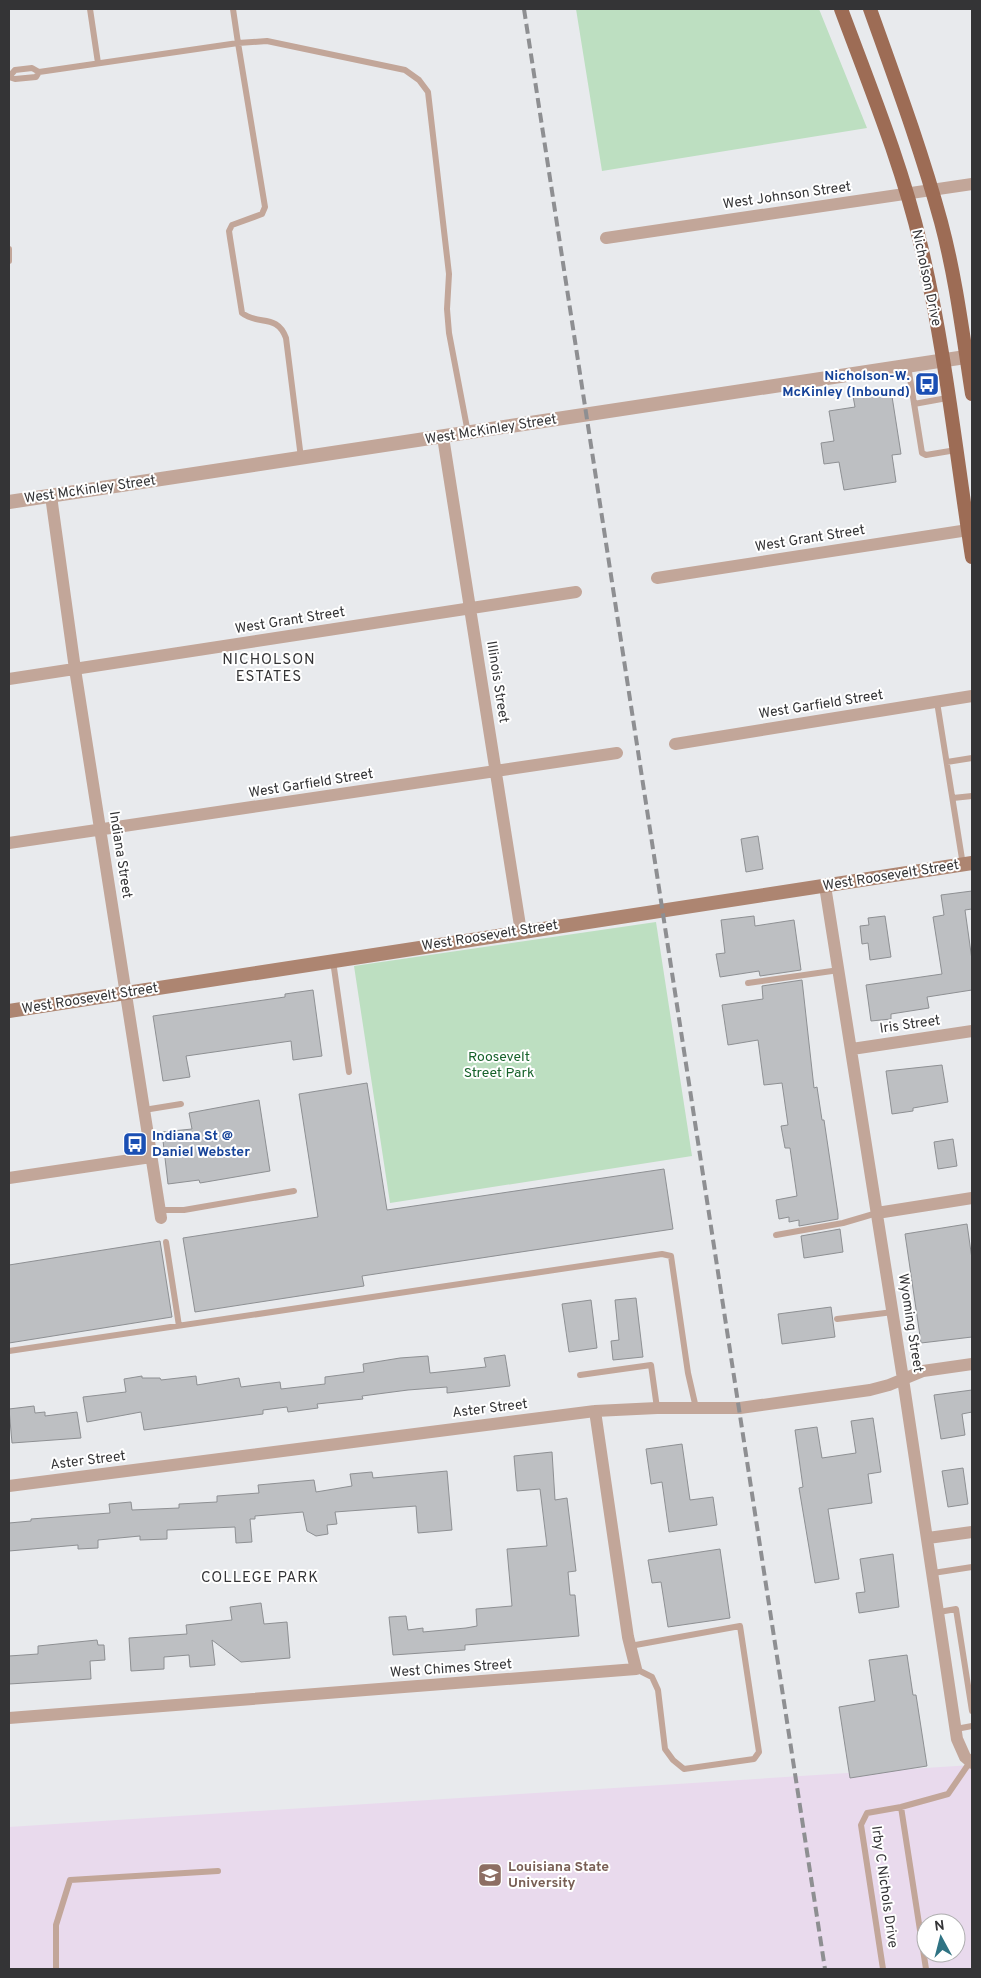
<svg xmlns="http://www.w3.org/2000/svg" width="981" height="1978" font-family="Overpass,sans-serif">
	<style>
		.education { fill: #e9daed; fill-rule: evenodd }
		.green { fill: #bddfc1 }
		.building { fill: #bdbfc2; stroke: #8e9093 }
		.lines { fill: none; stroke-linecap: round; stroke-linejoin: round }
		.service { stroke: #c2a699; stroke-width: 6 }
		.minor { stroke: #c2a699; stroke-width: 12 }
		.tertiary { stroke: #c2a699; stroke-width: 14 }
		.secondary { stroke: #ad8571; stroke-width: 14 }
		.primary { stroke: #9d6c55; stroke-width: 14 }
		.rail { stroke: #8e8f92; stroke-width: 4; stroke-dasharray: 10 5; stroke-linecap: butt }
		.labels { text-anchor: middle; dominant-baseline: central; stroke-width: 4; stroke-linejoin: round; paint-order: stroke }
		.street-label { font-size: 14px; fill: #343436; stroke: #fff }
		.transit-label { font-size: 14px; font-weight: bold; fill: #164399; stroke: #fff; text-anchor: end }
		.park-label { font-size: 14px; fill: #16622a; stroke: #fff }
		.education-label { font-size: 14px; font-weight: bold; fill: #785e54; stroke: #fff; text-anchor: start }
		.neighbourhood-label { font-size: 15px; letter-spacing: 1px; fill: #343436; stroke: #fff }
	</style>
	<rect width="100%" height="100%" fill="#e8eaed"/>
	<path class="education" d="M 972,1765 L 972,1969 L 9,1969 L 9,1827 ZM 926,1923 L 956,1923 L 956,1953 L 926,1953 Z"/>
	<path class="green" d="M 576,9 L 819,9 L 867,128 L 602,171 Z
		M 656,922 L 692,1156 L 390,1203 L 354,966 Z"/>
	<path class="building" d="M 891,390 L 901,454 L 892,455 L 896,482 L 844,490 L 839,462 L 824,464 L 821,443 L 834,441 L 829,411 L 855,407 L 853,396 Z
		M 758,836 L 763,869 L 746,872 L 741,839 Z
		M 972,891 L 972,909 L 965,910 L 972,960 L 972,990 L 927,997 L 929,1008 L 891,1014 L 891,1019 L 871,1021 L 866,985 L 942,974 L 933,917 L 944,915 L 941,895 Z
		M 754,916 L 755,926 L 794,920 L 801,970 L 760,976 L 759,971 L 720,977 L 716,954 L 725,953 L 721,920 Z
		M 885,916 L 891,957 L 870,960 L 868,943 L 862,944 L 860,926 L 869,925 L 868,918 Z
		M 802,980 L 814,1088 L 817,1087 L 822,1120 L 824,1120 L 838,1214 L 838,1219 L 799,1226 L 799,1220 L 789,1222 L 789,1217 L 779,1219 L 776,1200 L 797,1196 L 790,1148 L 785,1148 L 781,1126 L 788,1125 L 782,1083 L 764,1085 L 758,1040 L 728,1045 L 722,1005 L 763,999 L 762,986 Z
		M 313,990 L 322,1056 L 293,1060 L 291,1041 L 186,1056 L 190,1077 L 163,1081 L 153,1016 L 285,997 L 285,994 Z
		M 942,1065 L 948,1102 L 913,1108 L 913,1111 L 892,1114 L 886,1071 Z
		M 367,1083 L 387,1210 L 664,1169 L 673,1229 L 362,1276 L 364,1286 L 195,1312 L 183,1238 L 318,1217 L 299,1094 Z
		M 259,1100 L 270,1171 L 200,1183 L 199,1180 L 168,1184 L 162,1132 L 192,1129 L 189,1113 Z
		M 953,1139 L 957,1166 L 938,1169 L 934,1142 Z
		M 967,1224 L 972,1259 L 972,1337 L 921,1343 L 905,1234 Z
		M 840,1229 L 843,1252 L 804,1258 L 801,1236 Z
		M 160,1241 L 172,1317 L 9,1343 L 9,1265 Z
		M 636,1298 L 643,1357 L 613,1360 L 611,1341 L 619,1340 L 615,1300 Z
		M 591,1300 L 597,1348 L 569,1352 L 562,1304 Z
		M 831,1307 L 835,1337 L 782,1344 L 778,1314 Z
		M 505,1355 L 510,1386 L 447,1393 L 447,1387 L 408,1390 L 362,1396 L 363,1399 L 317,1404 L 318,1408 L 288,1412 L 287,1407 L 263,1410 L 263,1414 L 144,1430 L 141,1412 L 87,1422 L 83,1397 L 126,1392 L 124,1379 L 142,1376 L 142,1378 L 160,1378 L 161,1380 L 196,1376 L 197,1385 L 239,1378 L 241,1387 L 280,1382 L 281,1389 L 325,1384 L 325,1377 L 364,1372 L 363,1364 L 400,1358 L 428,1356 L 430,1373 L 486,1367 L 484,1358 Z
		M 972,1390 L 972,1412 L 962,1414 L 965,1435 L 941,1439 L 934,1395 Z
		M 34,1406 L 35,1413 L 45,1412 L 45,1416 L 77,1412 L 81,1438 L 12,1443 L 9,1409 Z
		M 873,1418 L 881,1472 L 868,1474 L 872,1503 L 828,1509 L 839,1579 L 815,1583 L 799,1488 L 803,1487 L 795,1430 L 817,1427 L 822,1458 L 856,1453 L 851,1421 Z
		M 682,1444 L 690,1500 L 713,1497 L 717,1525 L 669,1532 L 662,1482 L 651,1484 L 646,1449 Z
		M 552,1452 L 555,1500 L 567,1498 L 576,1571 L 568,1572 L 570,1595 L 575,1595 L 579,1636 L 465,1645 L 465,1650 L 393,1655 L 389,1617 L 406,1616 L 408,1630 L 423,1628 L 423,1632 L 466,1628 L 477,1626 L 476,1609 L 512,1606 L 507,1549 L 547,1546 L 540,1489 L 517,1491 L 514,1456 Z
		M 963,1468 L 968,1504 L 948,1507 L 942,1471 Z
		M 447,1471 L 452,1530 L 418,1533 L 416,1506 L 335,1512 L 337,1524 L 327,1525 L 328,1534 L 316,1536 L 307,1531 L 303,1512 L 255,1516 L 255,1519 L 250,1519 L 252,1542 L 236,1543 L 235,1527 L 167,1530 L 167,1539 L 140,1540 L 140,1536 L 98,1540 L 98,1548 L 78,1549 L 78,1545 L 9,1551 L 9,1523 L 31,1521 L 31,1519 L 110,1513 L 109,1504 L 131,1502 L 132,1510 L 179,1508 L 179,1504 L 217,1502 L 217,1496 L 259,1493 L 258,1485 L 314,1480 L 316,1492 L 352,1486 L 350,1474 L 372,1472 L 373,1478 Z
		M 720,1549 L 730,1618 L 668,1627 L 661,1582 L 652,1583 L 648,1560 Z
		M 893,1554 L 899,1607 L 859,1613 L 856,1593 L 865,1592 L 860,1559 Z
		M 261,1603 L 264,1624 L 287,1622 L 290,1658 L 241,1662 L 212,1640 L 215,1665 L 190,1667 L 189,1655 L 164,1657 L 164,1669 L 131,1671 L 129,1638 L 187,1634 L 186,1625 L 232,1620 L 230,1607 Z
		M 97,1640 L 98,1645 L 104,1645 L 105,1660 L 90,1661 L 91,1679 L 9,1684 L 9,1656 L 38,1654 L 38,1646 Z
		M 907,1655 L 913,1695 L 916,1695 L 927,1766 L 850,1778 L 839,1707 L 875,1701 L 869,1660 Z"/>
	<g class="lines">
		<path class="service" d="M 90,9 L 98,63
			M 233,9 L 238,43 L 267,41 L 405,70 L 419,80 L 428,92 L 449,274 L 447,309 L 449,333 L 468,433
			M 32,68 L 39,72 L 36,77 L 15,79 L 9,77 L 15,70 Z
			M 39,72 L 238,43 L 265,207 L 262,214 L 232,225 L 229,231 L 230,238 L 242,313 C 258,326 277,313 286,338 L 301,458
			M 9,249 L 9,261
			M 908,366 L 922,453 L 926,455 L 956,450
			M 914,404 L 947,398
			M 937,702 L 963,865
			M 947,762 L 972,758
			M 953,798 L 972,796
			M 333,961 L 349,1072
			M 748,983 L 839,970
			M 144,1110 L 181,1104
			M 160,1210 L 184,1210 L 294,1191
			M 776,1235 L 843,1223 L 877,1213
			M 166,1242 L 179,1326
			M 837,1319 L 893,1312
			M 9,1351 L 662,1254 L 671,1256 L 688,1373 L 696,1408
			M 580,1375 L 651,1365 L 657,1408
			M 933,1573 L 972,1567
			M 939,1612 L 956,1609 L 972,1711
			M 630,1646 L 740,1626 L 759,1752 L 754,1759 L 684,1769 L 673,1760 L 665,1749 L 658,1690 L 652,1677 L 636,1669
			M 956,1729 L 972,1726
			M 901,1807 L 926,1969
			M 56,1969 L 56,1925 L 70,1880 L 218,1871
			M 883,1969 L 861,1825 L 867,1813 L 901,1807 L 948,1794 L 970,1762"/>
		<path class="minor" d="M 606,238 L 972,184
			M 443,437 L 521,932
			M 51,496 L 75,669 L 161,1218
			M 657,578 L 968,530
			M 9,679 L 576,592
			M 675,744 L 972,696
			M 9,843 L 617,753
			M 825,886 L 903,1379 L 957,1739 L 965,1757 L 972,1763
			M 852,1049 L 972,1031
			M 9,1178 L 151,1157
			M 877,1213 L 972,1198
			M 9,1486 L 595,1411 L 657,1408 L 740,1408 L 870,1390 L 889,1385 L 923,1371 L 972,1364
			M 928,1538 L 972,1532
			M 9,1718 L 636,1669 L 628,1637 L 595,1411"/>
		<path class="tertiary" d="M 9,502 L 972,356"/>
		<path class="secondary" d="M 9,1011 L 972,863"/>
		<path class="primary" d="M 841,9 C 870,87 902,165 921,246 C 945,348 956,453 972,557
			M 870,9 C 895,79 921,149 941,222 C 956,278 963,336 972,394"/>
		<path class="rail" d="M 524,9 L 825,1969"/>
	</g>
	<defs>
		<symbol id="bus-square" viewBox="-11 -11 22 22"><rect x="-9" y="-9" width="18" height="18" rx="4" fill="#1a4fb4" stroke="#fff"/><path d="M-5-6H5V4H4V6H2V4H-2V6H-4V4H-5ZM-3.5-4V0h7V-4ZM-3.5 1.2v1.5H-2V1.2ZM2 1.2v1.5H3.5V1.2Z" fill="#fff"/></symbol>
		<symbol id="university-square" viewBox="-11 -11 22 22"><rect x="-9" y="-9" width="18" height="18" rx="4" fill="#8d6e63" stroke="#fff"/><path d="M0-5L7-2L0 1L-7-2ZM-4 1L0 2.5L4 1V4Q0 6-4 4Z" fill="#fff"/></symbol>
	</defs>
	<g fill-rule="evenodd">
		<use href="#bus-square" x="913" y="370" width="28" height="28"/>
		<use href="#bus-square" x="121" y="1130" width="28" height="28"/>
		<use href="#university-square" x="476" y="1861" width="28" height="28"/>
	</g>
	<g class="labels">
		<g class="street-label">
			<text transform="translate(787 196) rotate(-8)">West Johnson Street</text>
			<text transform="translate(926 278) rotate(78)">Nicholson Drive</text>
			<text transform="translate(491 430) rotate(-9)">West McKinley Street</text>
			<text transform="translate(90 490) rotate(-8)">West McKinley Street</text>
			<text transform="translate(810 539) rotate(-9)">West Grant Street</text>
			<text transform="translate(290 621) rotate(-9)">West Grant Street</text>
			<text transform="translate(497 682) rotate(81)">Illinois Street</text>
			<text transform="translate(821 705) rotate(-9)">West Garfield Street</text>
			<text transform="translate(311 784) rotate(-9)">West Garfield Street</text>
			<text transform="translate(120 855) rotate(81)">Indiana Street</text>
			<text transform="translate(891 876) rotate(-9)">West Roosevelt Street</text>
			<text transform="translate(490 936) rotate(-9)">West Roosevelt Street</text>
			<text transform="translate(90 999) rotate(-9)">West Roosevelt Street</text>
			<text transform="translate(910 1025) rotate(-8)">Iris Street</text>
			<text transform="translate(910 1323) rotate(81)">Wyoming Street</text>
			<text transform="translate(490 1409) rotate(-7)">Aster Street</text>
			<text transform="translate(88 1461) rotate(-7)">Aster Street</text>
			<text transform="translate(451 1669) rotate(-4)">West Chimes Street</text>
			<text transform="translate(884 1887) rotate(82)">Irby C Nichols Drive</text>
		</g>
		<g class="transit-label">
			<text x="910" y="376">Nicholson-W.<tspan x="910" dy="16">McKinley (Inbound)</tspan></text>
			<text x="152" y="1136" text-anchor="start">Indiana St @<tspan x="152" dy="16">Daniel Webster</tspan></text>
		</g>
		<g class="park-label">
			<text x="499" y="1057">Roosevelt<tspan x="499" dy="16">Street Park</tspan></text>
		</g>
		<g class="education-label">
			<text x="508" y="1867">Louisiana State<tspan x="508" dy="16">University</tspan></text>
		</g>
		<g class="neighbourhood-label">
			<text x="269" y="660">NICHOLSON<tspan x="269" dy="17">ESTATES</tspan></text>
			<text x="260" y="1578">COLLEGE PARK</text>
		</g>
	</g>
	<rect width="981" height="1978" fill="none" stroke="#343436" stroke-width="20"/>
	<g transform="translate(941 1938) rotate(353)"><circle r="24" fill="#ffffff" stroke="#aeaeaf"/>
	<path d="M0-4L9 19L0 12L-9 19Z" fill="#2f7383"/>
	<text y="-8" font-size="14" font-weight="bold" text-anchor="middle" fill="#343436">N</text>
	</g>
</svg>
